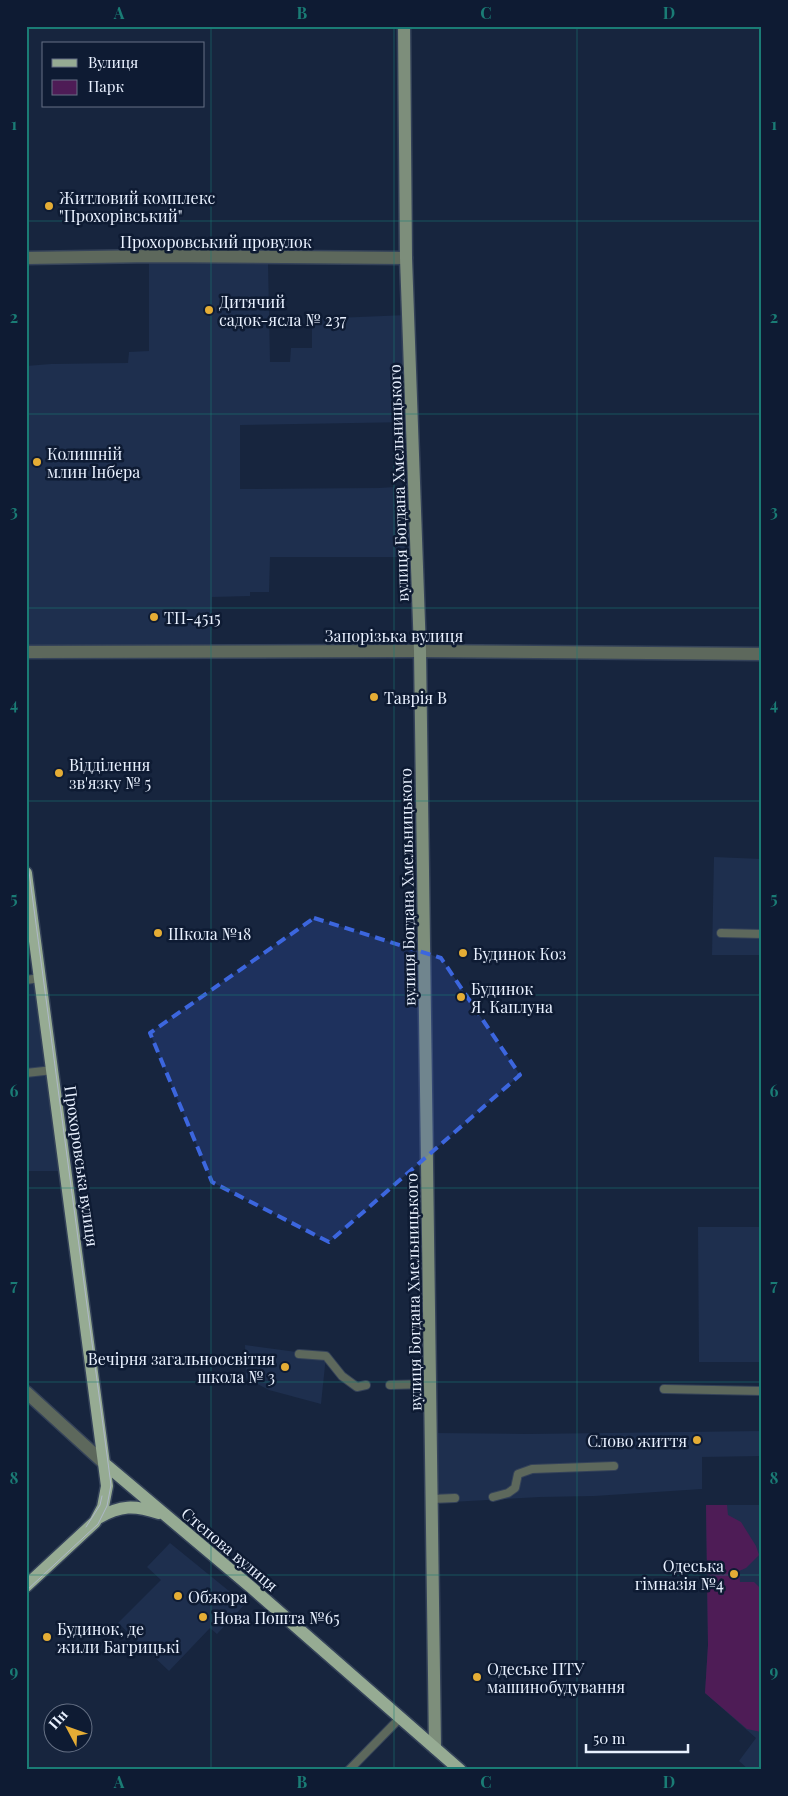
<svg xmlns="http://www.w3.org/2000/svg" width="788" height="1796" font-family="'Playfair Display',serif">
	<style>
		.built { fill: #1e2f4e }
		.green { fill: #4e1c56 }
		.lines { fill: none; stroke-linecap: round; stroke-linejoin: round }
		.service-casing { stroke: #344259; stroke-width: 10 }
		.minor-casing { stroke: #344259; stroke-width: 15 }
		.secondary-casing { stroke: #344259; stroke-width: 15 }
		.primary-casing { stroke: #344259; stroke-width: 15 }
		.service { stroke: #5d685c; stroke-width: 8 }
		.minor { stroke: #5d685c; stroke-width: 12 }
		.secondary { stroke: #7d8e7b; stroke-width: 12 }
		.primary { stroke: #96ab93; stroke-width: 12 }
		.tram { stroke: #afb9ca; stroke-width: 1 }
		.marked { fill: #3c66de; fill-opacity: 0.2; stroke: #3c66de; stroke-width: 4; stroke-dasharray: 10 6; stroke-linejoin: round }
		.grid { fill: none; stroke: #1a7c75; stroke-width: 1; stroke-opacity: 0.55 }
		.poi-dot { fill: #e5ad35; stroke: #0e1b33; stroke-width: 2 }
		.labels { text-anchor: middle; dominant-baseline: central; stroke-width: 5; stroke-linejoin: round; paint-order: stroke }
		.poi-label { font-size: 16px; fill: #e9f1ff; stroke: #0e1b33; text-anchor: start }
		.street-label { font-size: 16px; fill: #e9f1ff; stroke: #0e1b33 }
		.neatline { fill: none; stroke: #1a7c75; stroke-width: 2 }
		.grid-label { font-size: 16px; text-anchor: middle; font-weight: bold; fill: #1a7c75 }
	</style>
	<rect width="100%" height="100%" fill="#17253e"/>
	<path class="built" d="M 149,259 L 268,263 L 270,362 L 290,362 L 291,348 L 312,348 L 312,319 L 407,315 L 411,422 L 240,425 L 240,489 L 379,488 L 413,486 L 416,557 L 270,557 L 269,592 L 250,592 L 250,596 L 212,597 L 211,651 L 26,651 L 26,366 L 51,364 L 128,363 L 129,352 L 149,351 Z
		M 714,857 L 762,859 L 762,955 L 712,955 Z
		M 36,982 L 60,1171 L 26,1171 L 26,983 Z
		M 698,1227 L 762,1227 L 762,1362 L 699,1362 Z
		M 245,1345 L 326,1356 L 321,1404 L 269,1390 L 246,1378 Z
		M 762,1431 L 762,1456 L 702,1457 L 702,1489 L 594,1496 L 540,1497 L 433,1503 L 432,1433 L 528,1434 Z
		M 706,1505 L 762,1505 L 762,1770 L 749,1770 L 739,1761 L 756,1738 L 705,1693 L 708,1645 Z
		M 170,1543 L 245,1604 L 217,1634 L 210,1628 L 169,1671 L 118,1623 L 161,1580 L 147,1567 Z"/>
	<path class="green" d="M 706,1505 L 727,1505 L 728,1515 L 741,1522 L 756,1546 L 759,1555 L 746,1568 L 739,1571 L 740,1582 L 754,1582 L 762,1590 L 762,1682 L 759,1683 L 762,1684 L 761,1732 L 747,1729 L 705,1693 L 708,1645 Z"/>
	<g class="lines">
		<defs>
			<path id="service" d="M 721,933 L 762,934
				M 26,980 L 40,978
				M 26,1073 L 53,1070
				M 299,1354 L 326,1356 L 342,1376 L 357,1387 L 366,1385
				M 390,1385 L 430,1384
				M 664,1389 L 762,1391
				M 493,1497 L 508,1493 L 515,1488 L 518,1474 L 532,1469 L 614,1466
				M 432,1499 L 455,1498
				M 349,1770 L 400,1718"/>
			<path id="minor" d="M 26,258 L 153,256 L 406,258
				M 26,652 L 420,651 L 762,654
				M 26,1392 L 105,1464"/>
			<path id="secondary" d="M 404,26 L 406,258 L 420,651 L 435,1748"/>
			<path id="primary" d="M 26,873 L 107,1486 L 103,1507 L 95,1522 L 26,1586
				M 105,1464 L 252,1588 L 460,1770
				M 98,1518 C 121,1505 134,1505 159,1513"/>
		</defs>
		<use href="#service" class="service-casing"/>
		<use href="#minor" class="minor-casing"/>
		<use href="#secondary" class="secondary-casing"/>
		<use href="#primary" class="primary-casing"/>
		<use href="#service" class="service"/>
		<use href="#minor" class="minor"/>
		<use href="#secondary" class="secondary"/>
		<use href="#primary" class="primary"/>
		<path class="tram" d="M 26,849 L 111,1485 L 107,1506 L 98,1524 L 26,1591
			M 86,1527 L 100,1505 L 102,1496"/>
	</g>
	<path class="marked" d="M 314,918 L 441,958 L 520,1075 L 329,1242 L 212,1182 L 150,1033 Z"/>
	<path class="grid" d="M 211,26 L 211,1770M 394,26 L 394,1770M 577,26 L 577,1770M 26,221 L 762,221M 26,414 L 762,414M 26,608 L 762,608M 26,801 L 762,801M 26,995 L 762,995M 26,1188 L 762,1188M 26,1382 L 762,1382M 26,1575 L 762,1575"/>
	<g class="poi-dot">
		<circle cx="49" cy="206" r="5"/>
		<circle cx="209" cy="310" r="5"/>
		<circle cx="37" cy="462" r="5"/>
		<circle cx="154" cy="617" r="5"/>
		<circle cx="374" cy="697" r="5"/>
		<circle cx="59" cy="773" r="5"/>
		<circle cx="158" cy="933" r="5"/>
		<circle cx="463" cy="953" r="5"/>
		<circle cx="461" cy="997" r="5"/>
		<circle cx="285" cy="1367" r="5"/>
		<circle cx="697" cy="1440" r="5"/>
		<circle cx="734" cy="1574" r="5"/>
		<circle cx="178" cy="1596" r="5"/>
		<circle cx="203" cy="1617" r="5"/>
		<circle cx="47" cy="1637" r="5"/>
		<circle cx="477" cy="1677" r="5"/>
	</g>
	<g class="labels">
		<g class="poi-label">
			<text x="59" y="197">Житловий комплекс<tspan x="59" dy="18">"Прохорівський"</tspan></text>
			<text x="219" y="301">Дитячий<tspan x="219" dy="18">садок-ясла № 237</tspan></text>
			<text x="47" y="453">Колишній<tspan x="47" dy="18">млин Інбєра</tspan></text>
			<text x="164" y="617">ТП-4515</text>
			<text x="384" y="697">Таврія В</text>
			<text x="69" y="764">Відділення<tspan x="69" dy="18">зв'язку № 5</tspan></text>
			<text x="168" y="933">Школа №18</text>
			<text x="473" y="953">Будинок Коз</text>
			<text x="471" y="988">Будинок<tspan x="471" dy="18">Я. Каплуна</tspan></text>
			<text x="275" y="1358" text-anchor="end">Вечірня загальноосвітня<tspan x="275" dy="18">школа № 3</tspan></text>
			<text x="687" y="1440" text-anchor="end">Слово життя</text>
			<text x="724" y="1565" text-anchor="end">Одеська<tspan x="724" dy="18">гімназія №4</tspan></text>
			<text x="188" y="1596">Обжора</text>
			<text x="213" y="1617">Нова Пошта №65</text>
			<text x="57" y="1628">Будинок, де<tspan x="57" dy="18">жили Багрицькі</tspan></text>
			<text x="487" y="1668">Одеське ПТУ<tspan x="487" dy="18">машинобудування</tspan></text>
		</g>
		<g class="street-label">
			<text x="216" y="241">Прохоровський провулок</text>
			<text transform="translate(398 483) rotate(-92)">вулиця Богдана Хмельницького</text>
			<text x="394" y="635">Запорізька вулиця</text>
			<text transform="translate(407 887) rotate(-91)">вулиця Богдана Хмельницького</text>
			<text transform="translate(82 1166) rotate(82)">Прохоровська вулиця</text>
			<text transform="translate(413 1292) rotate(-91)">вулиця Богдана Хмельницького</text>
			<text transform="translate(230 1549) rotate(40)">Степова вулиця</text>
		</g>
	</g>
	<rect width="788" height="1796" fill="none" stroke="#0e1b33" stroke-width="55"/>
	<rect x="42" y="42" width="162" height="65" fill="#0e1b33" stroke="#667185"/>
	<rect x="52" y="59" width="25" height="8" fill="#96ab93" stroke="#667185"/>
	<text x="88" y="68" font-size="15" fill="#e9f1ff">Вулиця</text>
	<rect x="52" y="80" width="25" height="15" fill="#4e1c56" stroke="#667185"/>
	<text x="88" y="92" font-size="15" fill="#e9f1ff">Парк</text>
	<g transform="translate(68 1728) rotate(311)"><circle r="24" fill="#0e1b33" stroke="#667185"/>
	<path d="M0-4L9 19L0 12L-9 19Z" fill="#e5ad35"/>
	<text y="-8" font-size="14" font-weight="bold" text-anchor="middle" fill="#e9f1ff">Пн</text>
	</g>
	<path d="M586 1744v8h102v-8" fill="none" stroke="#e9f1ff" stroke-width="2.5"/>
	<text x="593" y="1744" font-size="15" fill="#e9f1ff" stroke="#0e1b33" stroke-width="4" paint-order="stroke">50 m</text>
	<rect x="28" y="28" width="732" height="1740" class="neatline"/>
	<g class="grid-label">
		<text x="119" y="19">A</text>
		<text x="302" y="19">B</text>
		<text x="486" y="19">C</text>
		<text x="669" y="19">D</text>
		<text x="14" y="130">1</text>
		<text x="774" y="130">1</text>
		<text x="14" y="323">2</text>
		<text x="774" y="323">2</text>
		<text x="14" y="517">3</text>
		<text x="774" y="517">3</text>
		<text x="14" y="710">4</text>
		<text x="774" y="710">4</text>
		<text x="14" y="904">5</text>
		<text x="774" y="904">5</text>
		<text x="14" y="1097">6</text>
		<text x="774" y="1097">6</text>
		<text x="14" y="1291">7</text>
		<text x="774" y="1291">7</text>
		<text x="14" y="1484">8</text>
		<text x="774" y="1484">8</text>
		<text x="14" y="1677">9</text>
		<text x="774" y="1677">9</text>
		<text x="119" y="1788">A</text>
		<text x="302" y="1788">B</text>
		<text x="486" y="1788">C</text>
		<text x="669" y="1788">D</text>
	</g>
</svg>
